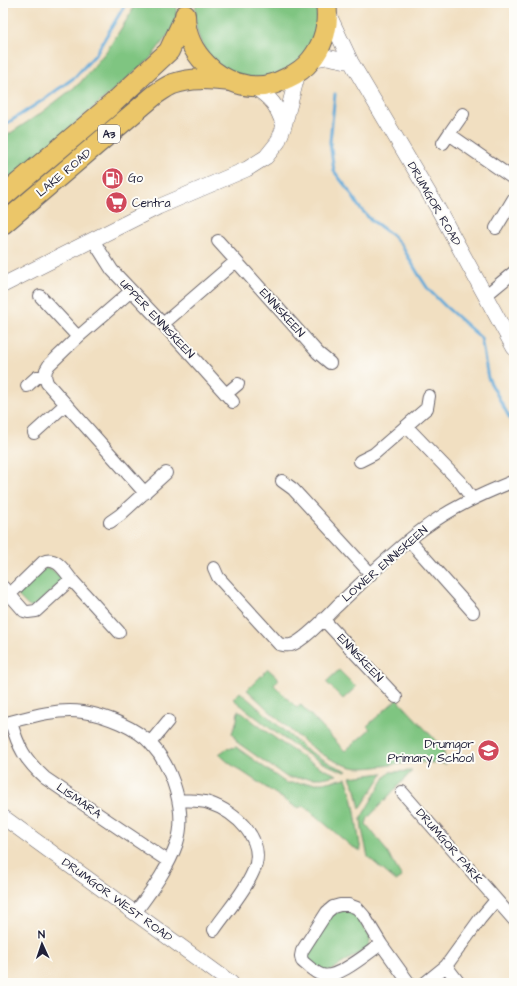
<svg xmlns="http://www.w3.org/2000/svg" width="517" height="986" font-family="'Architects Daughter',sans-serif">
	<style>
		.green { fill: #7fc581; stroke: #50745e }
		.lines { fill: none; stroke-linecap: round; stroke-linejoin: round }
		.stream { stroke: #61a9d8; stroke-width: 3 }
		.minor-casing { stroke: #6a646a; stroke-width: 14 }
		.tertiary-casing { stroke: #6a646a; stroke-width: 16 }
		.trunk-casing { stroke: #6a646a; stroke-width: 22 }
		.minor { stroke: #fff; stroke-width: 12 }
		.tertiary { stroke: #fff; stroke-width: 15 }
		.trunk { stroke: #ebc669; stroke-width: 20 }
		.labels { text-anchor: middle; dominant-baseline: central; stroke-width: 4; stroke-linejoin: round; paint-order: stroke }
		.shield { fill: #fdfcf7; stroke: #646373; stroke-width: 1 }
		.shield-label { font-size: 11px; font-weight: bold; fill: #22223b }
		.street-label { font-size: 12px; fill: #22223b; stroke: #fdfcf7 }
		.poi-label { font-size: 12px; fill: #22223b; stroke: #fdfcf7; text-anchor: start }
	</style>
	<rect width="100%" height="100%" fill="#fdfcf7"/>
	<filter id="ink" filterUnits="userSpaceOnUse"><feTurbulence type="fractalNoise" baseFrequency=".025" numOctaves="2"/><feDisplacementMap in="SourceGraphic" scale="8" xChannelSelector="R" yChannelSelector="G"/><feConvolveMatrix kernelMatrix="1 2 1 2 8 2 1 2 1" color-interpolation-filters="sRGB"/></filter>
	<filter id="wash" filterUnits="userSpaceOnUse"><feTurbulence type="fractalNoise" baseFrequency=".012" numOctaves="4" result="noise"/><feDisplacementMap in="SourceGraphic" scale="16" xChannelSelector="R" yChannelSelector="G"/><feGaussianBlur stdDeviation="0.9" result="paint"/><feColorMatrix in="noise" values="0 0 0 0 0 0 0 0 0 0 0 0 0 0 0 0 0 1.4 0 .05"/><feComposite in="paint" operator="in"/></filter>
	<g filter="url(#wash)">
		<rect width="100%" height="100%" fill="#f1dfc1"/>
		<path class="green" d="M 135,3 L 177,3 L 176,18 L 171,31 L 149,60 L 3,185 L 3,138 L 41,113 L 80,83 L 108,49 L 131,13 Z
			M 196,3 L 317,3 C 317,13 318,24 316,34 C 315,42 308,51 302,57 C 258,103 186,66 196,3 Z
			M 45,568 L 50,568 L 61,577 L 61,582 L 33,608 L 28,606 L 19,597 L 18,592 Z
			M 268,669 L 279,679 L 274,685 L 297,708 L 300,704 L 345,751 L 370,729 L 367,726 L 397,699 L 441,746 L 444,753 L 446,764 C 431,762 416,762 400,764 C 386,765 365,770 352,767 C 315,759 275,715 247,690 Z
			M 339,670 L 356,687 L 343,699 L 326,682 Z
			M 240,692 L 305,749 L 333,765 L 347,771 L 345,772 C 302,757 269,727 233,699 Z
			M 238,710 C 269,733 300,760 337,775 L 322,778 L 288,778 L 238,743 L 232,733 L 237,720 Z
			M 236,747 L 286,783 L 323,783 L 346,778 C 356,803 356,825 361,851 L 351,846 L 304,806 L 297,808 L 229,763 L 219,754 L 226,749 Z
			M 412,771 L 368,818 L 366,824 L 382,844 L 402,877 L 396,881 L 368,857 L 362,829 L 361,818 L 385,777 L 390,772 Z
			M 383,773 L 360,809 L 356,790 L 350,777 Z
			M 348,910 L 354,913 L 370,937 L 370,942 L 367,948 L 330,971 L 322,971 L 312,964 L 307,957 L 307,950 L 331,916 L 336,911 Z"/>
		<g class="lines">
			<path class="stream" d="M 335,94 L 330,142 L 334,171 L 350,192 L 359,207 L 370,219 L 392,235 L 402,246 L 417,272 L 428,289 L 445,306 L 481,338 L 488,378 L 514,426
				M 3,126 L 46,98 L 75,77 L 95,55 L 126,3"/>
		</g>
	</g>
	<g filter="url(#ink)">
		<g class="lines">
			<defs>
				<path id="minor" d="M 449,134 L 463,114
					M 443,143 L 449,134 L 514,179
					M 496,228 L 514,198
					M 93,240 L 112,270 L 163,324 L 233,402
					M 218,241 L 236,261
					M 131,291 L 78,337 L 49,365 L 46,370 L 45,376 L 47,383 L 145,493
					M 40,296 L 78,337
					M 485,296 L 514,272
					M 163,324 L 236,261 L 318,353 L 330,363
					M 27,386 L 37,377 L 45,376
					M 226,394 L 238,384
					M 407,427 L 461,483 L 472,499
					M 34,433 L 66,404
					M 360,461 L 374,454 L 427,408 L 429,396
					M 282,481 L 293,489 L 371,574
					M 110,522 L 120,515 L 166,473
					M 409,540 L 473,612
					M 214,568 L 218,577 L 279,644 C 284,645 286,646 291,645 C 304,641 327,616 337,606 C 365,580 392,552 423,529 C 451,508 482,494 514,481
					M 3,587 L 24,611 L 28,612 L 36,611 L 71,579 L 119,632
					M 10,594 L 43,562 C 56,556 64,570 71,579
					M 323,619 L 396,697
					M 11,722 C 18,747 25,760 45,778 L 120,829 L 168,861
					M 3,724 C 29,717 57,708 83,712 C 105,715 137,728 151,744 C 173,768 187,812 177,843 C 168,869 151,891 135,913
					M 150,743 L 168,721
					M 402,792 L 514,920
					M 179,800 C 188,801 200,800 209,803 C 236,812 268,841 253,872 C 244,893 227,911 214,930
					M 381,944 C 369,952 337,980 322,975 C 315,973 308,966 302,961 L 301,956 L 302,951 L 327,912 L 333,907 L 340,905 L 349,905 L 357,908 L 364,916 L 381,944 L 409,983
					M 446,966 L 459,983
					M 425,983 L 446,966 L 480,919 L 496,900"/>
				<path id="tertiary" d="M 328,13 L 351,62 L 437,207 L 514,348
					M 311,60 L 327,57 L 351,62
					M 253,86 C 273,100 276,104 284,126
					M 3,285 L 158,207 L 247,169 L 266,157 L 278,142 L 284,126 L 298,73
					M 3,817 L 231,983"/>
				<path id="trunk" d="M 185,15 C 185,34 193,51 206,64 C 222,81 249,91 273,84 C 277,83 282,80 287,78 C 296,74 304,69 311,60 C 324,44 329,24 326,3
					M 3,196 L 111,105 L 169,51 L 185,17
					M 3,224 L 156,94 C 161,91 167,86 173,84 C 192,77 210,79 230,81"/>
			</defs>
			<use href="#minor" class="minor-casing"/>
			<use href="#tertiary" class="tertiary-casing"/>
			<use href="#trunk" class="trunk-casing"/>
			<use href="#minor" class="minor"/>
			<use href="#tertiary" class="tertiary"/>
			<use href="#trunk" class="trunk"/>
		</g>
	</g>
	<defs>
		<symbol id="fuel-disc" viewBox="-11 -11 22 22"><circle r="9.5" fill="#d1495b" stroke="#fdfcf7"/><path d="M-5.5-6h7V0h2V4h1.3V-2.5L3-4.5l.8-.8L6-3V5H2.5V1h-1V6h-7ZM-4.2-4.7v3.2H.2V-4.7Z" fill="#fff"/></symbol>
		<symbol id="supermarket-disc" viewBox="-11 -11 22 22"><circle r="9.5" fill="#d1495b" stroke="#fdfcf7"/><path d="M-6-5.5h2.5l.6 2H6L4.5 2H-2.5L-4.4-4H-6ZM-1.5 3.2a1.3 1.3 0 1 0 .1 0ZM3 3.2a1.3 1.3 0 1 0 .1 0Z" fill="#fff"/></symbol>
		<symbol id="school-disc" viewBox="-11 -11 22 22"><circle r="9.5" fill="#d1495b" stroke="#fdfcf7"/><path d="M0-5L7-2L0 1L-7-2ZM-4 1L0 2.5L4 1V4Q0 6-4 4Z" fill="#fff"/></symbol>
	</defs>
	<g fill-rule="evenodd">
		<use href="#fuel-disc" x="100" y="166" width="25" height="25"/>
		<use href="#supermarket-disc" x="104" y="190" width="25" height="25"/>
		<use href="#school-disc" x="476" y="738" width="25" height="25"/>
	</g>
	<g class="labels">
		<rect class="shield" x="98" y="125" width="22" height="18" rx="3"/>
		<g class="shield-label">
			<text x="109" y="134">A3</text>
		</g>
		<g class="street-label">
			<text transform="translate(64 173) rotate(-40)">LAKE ROAD</text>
			<text transform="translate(434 204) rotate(60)">DRUMGOR ROAD</text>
			<text transform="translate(282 313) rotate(48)">ENNISKEEN</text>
			<text transform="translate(157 319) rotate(47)">UPPER ENNISKEEN</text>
			<text transform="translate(385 564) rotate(-41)">LOWER ENNISKEEN</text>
			<text transform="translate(360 658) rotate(47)">ENNISKEEN</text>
			<text transform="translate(79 801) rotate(35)">LISMARA</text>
			<text transform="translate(449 846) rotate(49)">DRUMGOR PARK</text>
			<text transform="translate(117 900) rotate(36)">DRUMGOR WEST ROAD</text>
		</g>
		<g class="poi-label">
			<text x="128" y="178">Go</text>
			<text x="132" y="203">Centra</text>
			<text x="474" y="744" text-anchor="end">Drumgor<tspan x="474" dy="14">Primary School</tspan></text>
		</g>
	</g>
	<rect width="517" height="986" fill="none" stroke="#fdfcf7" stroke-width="16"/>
	<g transform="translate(42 944) rotate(357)" stroke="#fdfcf7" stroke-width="3" paint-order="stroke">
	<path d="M0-3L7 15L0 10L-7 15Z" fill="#22223b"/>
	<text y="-6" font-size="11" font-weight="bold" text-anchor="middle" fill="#22223b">N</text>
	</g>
</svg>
